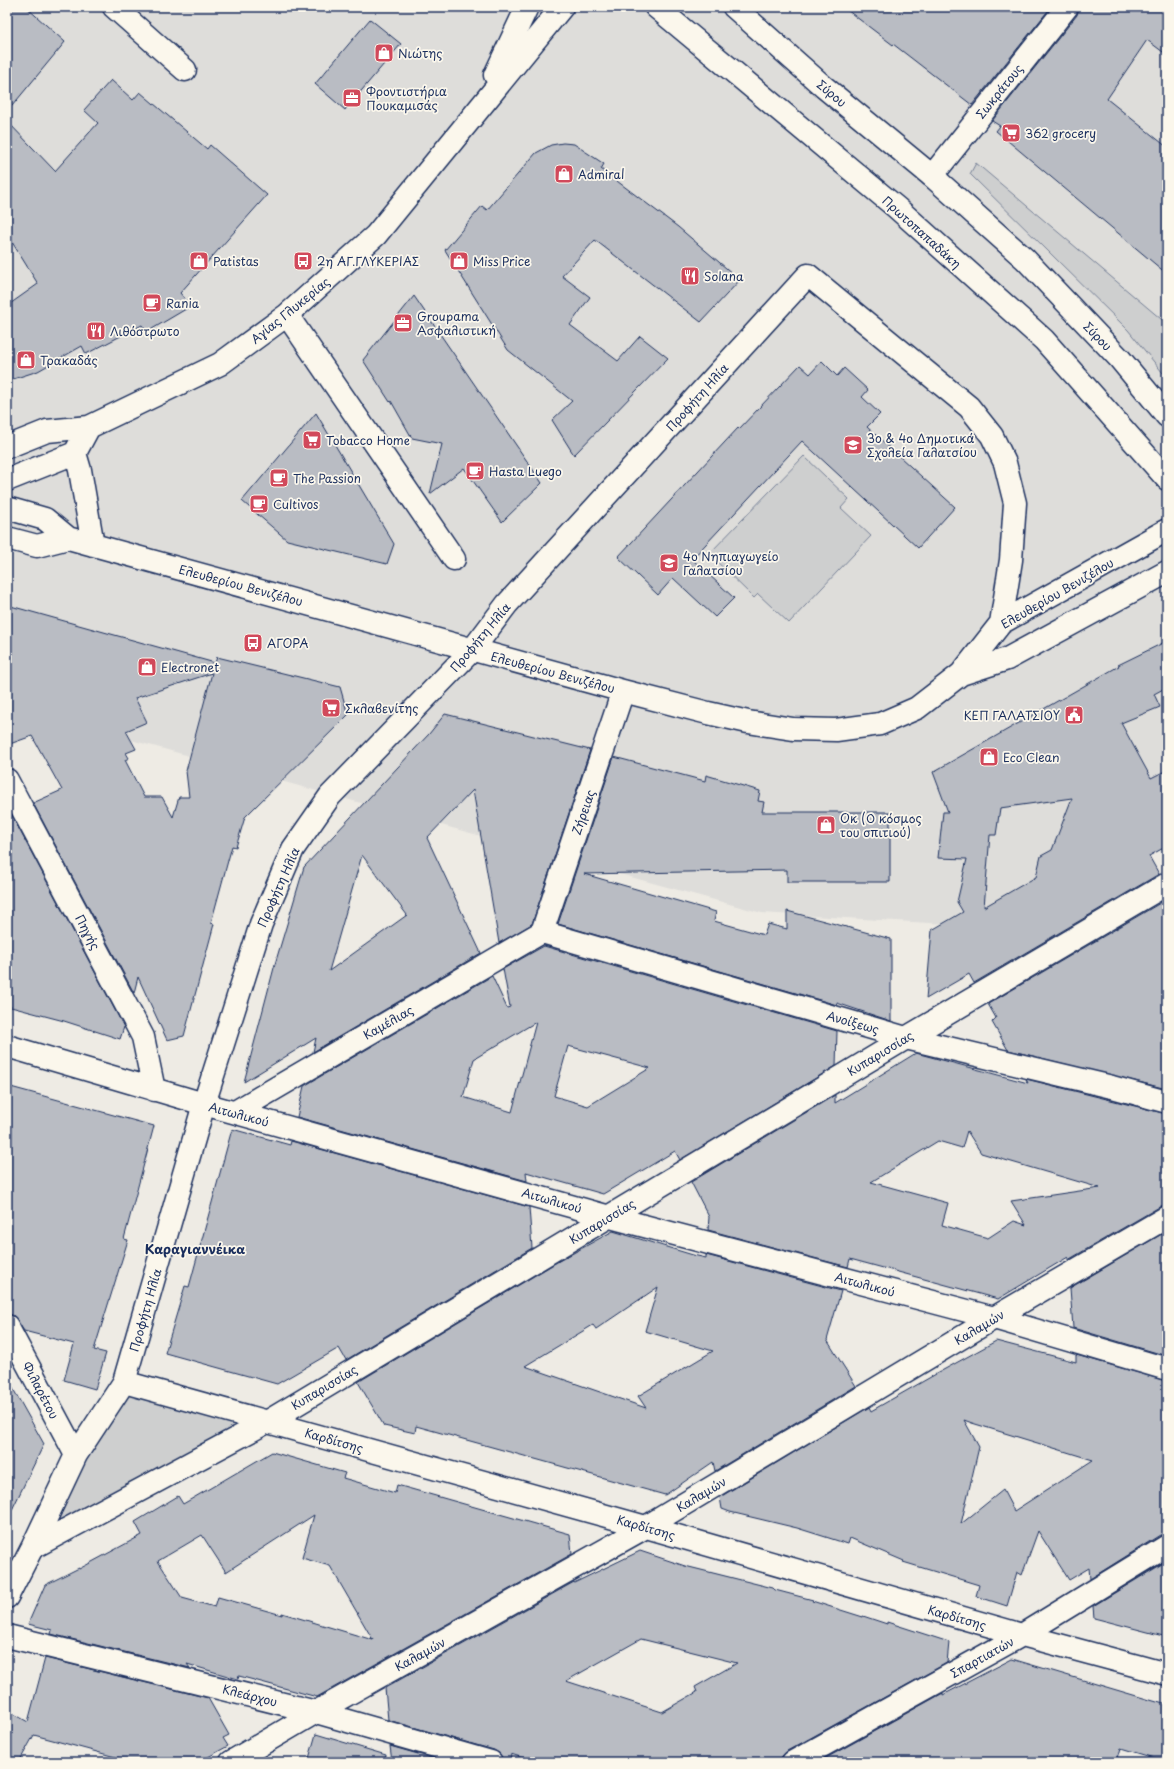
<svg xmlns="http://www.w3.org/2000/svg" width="1174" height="1769" font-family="'Playpen Sans',sans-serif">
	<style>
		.built { fill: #deddda }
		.green { fill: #cecfcf; stroke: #747f96 }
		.building { fill: #b9bcc3; stroke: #1b2f5e; fill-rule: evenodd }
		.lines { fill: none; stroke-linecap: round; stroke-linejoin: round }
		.minor-casing { stroke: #1b2f5e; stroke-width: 25 }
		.major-casing { stroke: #1b2f5e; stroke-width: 25 }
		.minor { stroke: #fbf7ec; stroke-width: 22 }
		.major { stroke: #fbf7ec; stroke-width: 22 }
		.labels { text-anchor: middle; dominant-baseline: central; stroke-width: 3.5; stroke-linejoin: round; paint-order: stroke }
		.poi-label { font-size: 12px; fill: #1b2f5e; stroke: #fbf7ec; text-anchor: start }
		.street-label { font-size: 12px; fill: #1b2f5e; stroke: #fbf7ec }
		.neighbourhood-label { font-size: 13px; font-weight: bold; fill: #1b2f5e; stroke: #fbf7ec }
	</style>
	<rect width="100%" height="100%" fill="#eeebe4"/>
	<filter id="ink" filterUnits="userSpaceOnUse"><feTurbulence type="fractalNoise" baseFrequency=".025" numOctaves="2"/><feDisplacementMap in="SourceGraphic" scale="8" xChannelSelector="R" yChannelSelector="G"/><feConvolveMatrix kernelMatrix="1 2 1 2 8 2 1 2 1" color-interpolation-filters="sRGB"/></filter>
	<g filter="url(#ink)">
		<path class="built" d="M 7,7 L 1167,7 L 1167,800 L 963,925 L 762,913 L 7,706 Z"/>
		<path class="green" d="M 976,163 L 1167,324 L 1167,378 L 1128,330 L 970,174 Z
			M 804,456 L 849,499 L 841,508 L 871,536 L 789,623 L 758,594 L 754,598 L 709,554 Z
			M 124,1382 L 267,1422 L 32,1548 Z"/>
		<path class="building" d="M 7,7 L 26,7 L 65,42 L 7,112 Z
			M 843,7 L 1051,7 L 972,105 L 893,44 L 893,45 Z
			M 1079,7 L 1167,7 L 1167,55 L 1147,40 L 1107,99 L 1167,147 L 1167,274 L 996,131 L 1000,126 L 992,121 L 1077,15 Z
			M 370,19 L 401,44 L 345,110 L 315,84 Z
			M 111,80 L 133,100 L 140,92 L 207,149 L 210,145 L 267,195 L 180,293 L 191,306 L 147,332 L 142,325 L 86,354 L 82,346 L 38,371 L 7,381 L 7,306 L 38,284 L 7,234 L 7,121 L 55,171 L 98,123 L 84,110 Z
			M 563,143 L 574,144 L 604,164 L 601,169 L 678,227 L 740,280 L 701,322 L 595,240 L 562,276 L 590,297 L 570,325 L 618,361 L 640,336 L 668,358 L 574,455 L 552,420 L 572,401 L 508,350 L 445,250 L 482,206 L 487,210 L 536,153 L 551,145 Z
			M 414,296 L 542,483 L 502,522 L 464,468 L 430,494 L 442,444 L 412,438 L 391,401 L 390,402 L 363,360 Z
			M 822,361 L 837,376 L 844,368 L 868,390 L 862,397 L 880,414 L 867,427 L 955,507 L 918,548 L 802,441 L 692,559 L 734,598 L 715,617 L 673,578 L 658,595 L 618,557 L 738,428 L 739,429 L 800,365 L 810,374 Z
			M 316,413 L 394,544 L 387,564 L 287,540 L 242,501 Z
			M 7,605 L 215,663 L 217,657 L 340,687 L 348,715 L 245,817 L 236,847 L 232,846 L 211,923 L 214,924 L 184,1036 L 167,1040 L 138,977 L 134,993 L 33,803 L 62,790 L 32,736 L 7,745 ZM 212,673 L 186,771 L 189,797 L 179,797 L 173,817 L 162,797 L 144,797 L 125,760 L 129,758 L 126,753 L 136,749 L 126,731 L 147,722 L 135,698 Z
			M 1167,641 L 1167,687 L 1154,694 L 1160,707 L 1121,723 L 1151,778 L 1167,770 L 1167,846 L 1149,856 L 1159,874 L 974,983 L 969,974 L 926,999 L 932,930 L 963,912 L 957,902 L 967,859 L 938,858 L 943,812 L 948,812 L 933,772 L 1119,666 L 1118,665 ZM 1072,798 L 1052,850 L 1041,856 L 1036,877 L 984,907 L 990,835 L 996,835 L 1000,808 Z
			M 445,714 L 590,750 L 532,924 L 499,943 L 473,790 L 427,838 L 481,953 L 313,1052 L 316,1038 L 244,1082 L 275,964 L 304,867 L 429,734 ZM 362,855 L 407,915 L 329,971 Z
			M 614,757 L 705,781 L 706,775 L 760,791 L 758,801 L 764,802 L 762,812 L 890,812 L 890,882 L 787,882 L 787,870 L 584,874 L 716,912 L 714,921 L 764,935 L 768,924 L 787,929 L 787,911 L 891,939 L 891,1021 L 837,1003 L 837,1005 L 558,924 Z
			M 10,812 L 124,1027 L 120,1039 L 64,1021 L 7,1006 L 7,814 Z
			M 1167,899 L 1167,1089 L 1008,1050 L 992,1022 L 996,1018 L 988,1004 Z
			M 544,946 L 837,1031 L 836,1066 L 680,1160 L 675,1151 L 603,1194 L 526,1172 L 527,1181 L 297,1117 L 304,1086 L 492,976 L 507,1008 L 510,1007 L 503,969 ZM 536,1022 L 512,1112 L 463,1097 L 474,1059 ZM 568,1046 L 650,1068 L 588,1106 L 554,1096 Z
			M 916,1053 L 1028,1083 L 1026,1079 L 1167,1114 L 1167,1205 L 1161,1206 L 1068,1260 L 1068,1257 L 998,1299 L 850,1259 L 848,1267 L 708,1230 L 709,1217 L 691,1182 L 835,1095 L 835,1103 ZM 967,1131 L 981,1153 L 1100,1188 L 1011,1201 L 1026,1225 L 1014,1221 L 988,1238 L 942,1225 L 948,1203 L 871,1182 L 938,1141 L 962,1148 Z
			M 7,1086 L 154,1126 L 124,1239 L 128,1240 L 94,1350 L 106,1353 L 95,1389 L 64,1380 L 74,1344 L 24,1331 L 14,1316 L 7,1314 Z
			M 232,1129 L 290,1145 L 291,1141 L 529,1207 L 532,1248 L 346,1360 L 339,1348 L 277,1384 L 165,1353 L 185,1286 L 189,1287 Z
			M 613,1231 L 693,1255 L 706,1258 L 706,1255 L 841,1291 L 827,1340 L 856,1386 L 715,1471 L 713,1462 L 665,1495 L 416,1426 L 415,1433 L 384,1426 L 358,1382 L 557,1262 ZM 658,1287 L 645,1331 L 713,1351 L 638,1396 L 646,1408 L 525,1366 L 593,1325 L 596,1329 Z
			M 1167,1231 L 1167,1356 L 1073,1328 L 1070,1288 Z
			M 996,1341 L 1076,1362 L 1076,1355 L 1167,1381 L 1167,1534 L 1160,1535 L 1090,1579 L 1089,1568 L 1069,1580 L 1038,1531 L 1022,1575 L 1017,1572 L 1007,1606 L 976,1596 L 979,1585 L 903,1562 L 904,1561 L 850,1538 L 848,1544 L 797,1528 L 730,1512 L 722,1509 L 720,1497 L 869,1407 L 871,1411 L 936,1374 ZM 964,1420 L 972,1423 L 1093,1460 L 1014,1511 L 1003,1490 L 961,1524 L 979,1447 Z
			M 7,1378 L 44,1444 L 7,1520 Z
			M 272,1452 L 345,1473 L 343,1478 L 395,1493 L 397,1485 L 570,1534 L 572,1554 L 317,1697 L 239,1676 L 238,1679 L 187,1664 L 190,1668 L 51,1634 L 52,1630 L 28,1624 L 45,1585 L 79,1568 L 79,1569 L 142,1535 L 135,1522 L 178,1496 L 183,1504 ZM 314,1515 L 302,1558 L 330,1566 L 373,1640 L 282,1613 L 282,1615 L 218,1597 L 215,1607 L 182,1598 L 158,1561 L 202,1535 L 226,1572 Z
			M 640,1551 L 685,1566 L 773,1588 L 775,1590 L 813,1600 L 812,1601 L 863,1617 L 863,1616 L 887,1624 L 887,1622 L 949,1642 L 947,1663 L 787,1751 L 782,1756 L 781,1762 L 536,1762 L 511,1754 L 510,1762 L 503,1762 L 500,1754 L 494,1750 L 388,1720 L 385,1688 L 574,1582 L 574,1583 ZM 641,1639 L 737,1663 L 695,1687 L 697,1692 L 662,1712 L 566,1681 Z
			M 1167,1561 L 1167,1637 L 1094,1618 L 1093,1606 Z
			M 45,1658 L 208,1698 L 229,1735 L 223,1738 L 228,1746 L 199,1762 L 134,1762 L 34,1735 L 19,1762 L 7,1762 L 7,1710 L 28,1722 Z
			M 1012,1659 L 1167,1705 L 1167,1762 L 1121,1748 L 1118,1758 L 1078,1759 L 1060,1762 L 819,1762 L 943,1693 L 943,1695 Z
			M 316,1734 L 386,1755 L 385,1762 L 308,1762 Z
			M 390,1746 L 446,1762 L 392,1762 Z"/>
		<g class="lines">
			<defs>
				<path id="minor" d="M 114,7 L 185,70
					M 495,75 L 527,7
					M 932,176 L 1067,7
					M 287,315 L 454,559
					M 7,447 L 47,431 L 89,427 L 220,364 L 287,315 L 376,235 L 562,7
					M 75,453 L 80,470 L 93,545
					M 7,480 L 75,453 L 89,427
					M 7,508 L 45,519 L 68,538 L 623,691 L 708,713 L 748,722 L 793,729 L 836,730 L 880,724 L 917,708 L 961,674 L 1001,623 L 1167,530
					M 7,538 L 37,546 L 68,538
					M 961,674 L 1007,659 L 1167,572
					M 7,780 L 143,1037 L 154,1090
					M 542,932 L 906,1038 L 1112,1087 L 1167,1102
					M 542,932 L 623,691
					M 7,1046 L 204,1104 L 610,1217 L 994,1318 L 1167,1369
					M 235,1112 L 542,932
					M 7,1326 L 76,1455
					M 124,1382 L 646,1527 L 1022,1635 L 1167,1674
					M 32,1548 L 267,1422 L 906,1038 L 1167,884
					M 7,1597 L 32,1548 L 76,1455 L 124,1382 L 204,1104 L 261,924 L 293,849 L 330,796 L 473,649 L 507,604 L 808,275 L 969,407 L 992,436 L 1005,463 L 1015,503 L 1011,560 L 1001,623
					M 7,1636 L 316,1712 L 491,1762
					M 231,1762 L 316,1712 L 646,1527 L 994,1318 L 1167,1217
					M 793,1762 L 1022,1635 L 1167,1546"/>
				<path id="major" d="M 656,7 L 897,208 L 1044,340 L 1167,479
					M 734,7 L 824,87 L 932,176 L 1025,259 L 1120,359 L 1167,416"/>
			</defs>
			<use href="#minor" class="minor-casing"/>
			<use href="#major" class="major-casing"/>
			<use href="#minor" class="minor"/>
			<use href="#major" class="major"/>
		</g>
	</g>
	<defs>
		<symbol id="shop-square" viewBox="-11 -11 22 22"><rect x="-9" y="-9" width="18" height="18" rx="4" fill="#d1495b" stroke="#fbf7ec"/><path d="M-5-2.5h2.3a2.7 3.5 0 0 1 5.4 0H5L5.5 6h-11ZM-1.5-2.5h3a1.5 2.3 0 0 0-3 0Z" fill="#fff"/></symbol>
		<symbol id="office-square" viewBox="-11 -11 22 22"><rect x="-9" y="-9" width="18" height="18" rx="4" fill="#d1495b" stroke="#fbf7ec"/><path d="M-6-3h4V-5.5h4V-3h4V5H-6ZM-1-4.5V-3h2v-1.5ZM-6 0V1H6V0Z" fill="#fff"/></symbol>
		<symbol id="supermarket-square" viewBox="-11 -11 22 22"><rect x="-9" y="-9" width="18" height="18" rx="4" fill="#d1495b" stroke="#fbf7ec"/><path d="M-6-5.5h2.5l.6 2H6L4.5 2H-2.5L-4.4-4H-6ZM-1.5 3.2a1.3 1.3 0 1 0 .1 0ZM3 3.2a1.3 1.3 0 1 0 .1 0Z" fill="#fff"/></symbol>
		<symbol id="bus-square" viewBox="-11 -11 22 22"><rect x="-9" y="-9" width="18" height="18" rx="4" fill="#d1495b" stroke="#fbf7ec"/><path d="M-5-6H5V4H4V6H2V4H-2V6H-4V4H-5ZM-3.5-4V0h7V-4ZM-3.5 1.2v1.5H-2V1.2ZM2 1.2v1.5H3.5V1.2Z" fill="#fff"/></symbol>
		<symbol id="restaurant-square" viewBox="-11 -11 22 22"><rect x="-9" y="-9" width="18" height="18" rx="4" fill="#d1495b" stroke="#fbf7ec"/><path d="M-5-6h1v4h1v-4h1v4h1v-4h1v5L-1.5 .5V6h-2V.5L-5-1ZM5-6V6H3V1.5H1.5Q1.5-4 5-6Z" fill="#fff"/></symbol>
		<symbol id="cafe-square" viewBox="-11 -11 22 22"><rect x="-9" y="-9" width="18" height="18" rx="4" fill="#d1495b" stroke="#fbf7ec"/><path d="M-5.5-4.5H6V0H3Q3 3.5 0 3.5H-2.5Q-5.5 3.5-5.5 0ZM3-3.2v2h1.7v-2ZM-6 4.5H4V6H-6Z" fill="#fff"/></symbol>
		<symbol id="school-square" viewBox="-11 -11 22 22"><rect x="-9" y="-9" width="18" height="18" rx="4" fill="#d1495b" stroke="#fbf7ec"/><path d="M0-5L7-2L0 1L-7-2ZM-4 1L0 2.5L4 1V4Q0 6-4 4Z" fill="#fff"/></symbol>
		<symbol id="civic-square" viewBox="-11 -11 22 22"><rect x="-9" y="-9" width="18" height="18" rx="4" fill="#d1495b" stroke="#fbf7ec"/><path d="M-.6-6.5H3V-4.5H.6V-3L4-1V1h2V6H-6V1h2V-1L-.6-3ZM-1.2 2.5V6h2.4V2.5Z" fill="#fff"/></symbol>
	</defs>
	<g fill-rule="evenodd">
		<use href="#shop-square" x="373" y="42" width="22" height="22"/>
		<use href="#office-square" x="341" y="87" width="22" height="22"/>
		<use href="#supermarket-square" x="1000" y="122" width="22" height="22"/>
		<use href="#shop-square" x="553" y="163" width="22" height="22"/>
		<use href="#shop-square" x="188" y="250" width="22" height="22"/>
		<use href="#bus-square" x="292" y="250" width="22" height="22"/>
		<use href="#shop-square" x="448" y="250" width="22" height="22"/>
		<use href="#restaurant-square" x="679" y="265" width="22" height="22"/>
		<use href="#cafe-square" x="141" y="292" width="22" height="22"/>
		<use href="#office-square" x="392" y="312" width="22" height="22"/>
		<use href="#restaurant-square" x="85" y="320" width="22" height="22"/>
		<use href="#shop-square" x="15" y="349" width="22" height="22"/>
		<use href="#supermarket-square" x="301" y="429" width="22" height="22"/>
		<use href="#school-square" x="842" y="434" width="22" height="22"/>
		<use href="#cafe-square" x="464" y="460" width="22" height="22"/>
		<use href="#cafe-square" x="268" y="467" width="22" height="22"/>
		<use href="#cafe-square" x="248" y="493" width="22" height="22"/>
		<use href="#school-square" x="658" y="552" width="22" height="22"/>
		<use href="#bus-square" x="242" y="632" width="22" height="22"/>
		<use href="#shop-square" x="136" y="656" width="22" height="22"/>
		<use href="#supermarket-square" x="320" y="697" width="22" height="22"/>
		<use href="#civic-square" x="1063" y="704" width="22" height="22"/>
		<use href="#shop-square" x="978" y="746" width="22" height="22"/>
		<use href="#shop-square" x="815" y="814" width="22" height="22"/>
	</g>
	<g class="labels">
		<g class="poi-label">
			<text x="398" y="53">Νιώτης</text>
			<text x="366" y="91">Φροντιστήρια<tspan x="366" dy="14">Πουκαμισάς</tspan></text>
			<text x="1025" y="133">362 grocery</text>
			<text x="578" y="174">Admiral</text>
			<text x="213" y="261">Patistas</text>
			<text x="317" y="261">2η ΑΓ.ΓΛΥΚΕΡΙΑΣ</text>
			<text x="473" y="261">Miss Price</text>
			<text x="704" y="276">Solana</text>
			<text x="166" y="303">Rania</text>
			<text x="417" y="316">Groupama<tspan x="417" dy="14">Ασφαλιστική</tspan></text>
			<text x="110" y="331">Λιθόστρωτο</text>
			<text x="40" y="360">Τρακαδάς</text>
			<text x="867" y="438">3ο &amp; 4ο Δημοτικά<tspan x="867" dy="14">Σχολεία Γαλατσίου</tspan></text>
			<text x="326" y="440">Tobacco Home</text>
			<text x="489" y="471">Hasta Luego</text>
			<text x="293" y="478">The Passion</text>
			<text x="273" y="504">Cultivos</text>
			<text x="683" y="556">4ο Νηπιαγωγείο<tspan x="683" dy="14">Γαλατσίου</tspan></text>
			<text x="267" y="643">ΑΓΟΡΑ</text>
			<text x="161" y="667">Electronet</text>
			<text x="345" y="708">Σκλαβενίτης</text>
			<text x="1060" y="715" text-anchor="end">ΚΕΠ ΓΑΛΑΤΣΙΟΥ</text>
			<text x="1003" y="757">Eco Clean</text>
			<text x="840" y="818">Οκ (Ο κόσμος<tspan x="840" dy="14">του σπιτιού)</tspan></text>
		</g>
		<g class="street-label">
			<text transform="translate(999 91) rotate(-51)">Σωκράτους</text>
			<text transform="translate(832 93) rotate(40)">Σύρου</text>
			<text transform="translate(922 232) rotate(42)">Πρωτοπαπαδάκη</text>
			<text transform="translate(290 310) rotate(-39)">Αγίας Γλυκερίας</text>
			<text transform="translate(1098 336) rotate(46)">Σύρου</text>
			<text transform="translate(697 397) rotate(-48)">Προφήτη Ηλία</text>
			<text transform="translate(241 585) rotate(15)">Ελευθερίου Βενιζέλου</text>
			<text transform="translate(1057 593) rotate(-30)">Ελευθερίου Βενιζέλου</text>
			<text transform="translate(480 637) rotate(-50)">Προφήτη Ηλία</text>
			<text transform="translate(553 672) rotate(15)">Ελευθερίου Βενιζέλου</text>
			<text transform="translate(583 812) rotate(-71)">Ζήρειας</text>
			<text transform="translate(278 887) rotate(-66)">Προφήτη Ηλία</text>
			<text transform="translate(88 932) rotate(62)">Πηγής</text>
			<text transform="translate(388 1022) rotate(-30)">Καμέλιας</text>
			<text transform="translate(853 1022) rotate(16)">Ανοίξεως</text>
			<text transform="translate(880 1053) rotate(-31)">Κυπαρισσίας</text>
			<text transform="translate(239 1114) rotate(15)">Αιτωλικού</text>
			<text transform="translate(552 1200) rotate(16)">Αιτωλικού</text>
			<text transform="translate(602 1221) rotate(-31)">Κυπαρισσίας</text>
			<text transform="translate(865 1284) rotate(15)">Αιτωλικού</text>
			<text transform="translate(145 1310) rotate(-74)">Προφήτη Ηλία</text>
			<text transform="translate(979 1327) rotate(-31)">Καλαμών</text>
			<text transform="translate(324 1387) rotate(-31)">Κυπαρισσίας</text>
			<text transform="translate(41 1390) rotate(62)">Φιλαρέτου</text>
			<text transform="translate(334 1440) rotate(16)">Καρδίτσης</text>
			<text transform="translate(701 1494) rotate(-31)">Καλαμών</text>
			<text transform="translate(646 1527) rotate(16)">Καρδίτσης</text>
			<text transform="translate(957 1617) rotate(16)">Καρδίτσης</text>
			<text transform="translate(420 1654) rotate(-29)">Καλαμών</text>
			<text transform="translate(982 1657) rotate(-29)">Σπαρτιατών</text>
			<text transform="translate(250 1695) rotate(14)">Κλεάρχου</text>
		</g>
		<g class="neighbourhood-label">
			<text x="195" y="1248">Καραγιαννέικα</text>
		</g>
	</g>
	<rect width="1174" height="1769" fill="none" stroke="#fbf7ec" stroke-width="24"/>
	<rect x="12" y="12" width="1150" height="1745" fill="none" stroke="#1b2f5e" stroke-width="1.5" filter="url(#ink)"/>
</svg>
